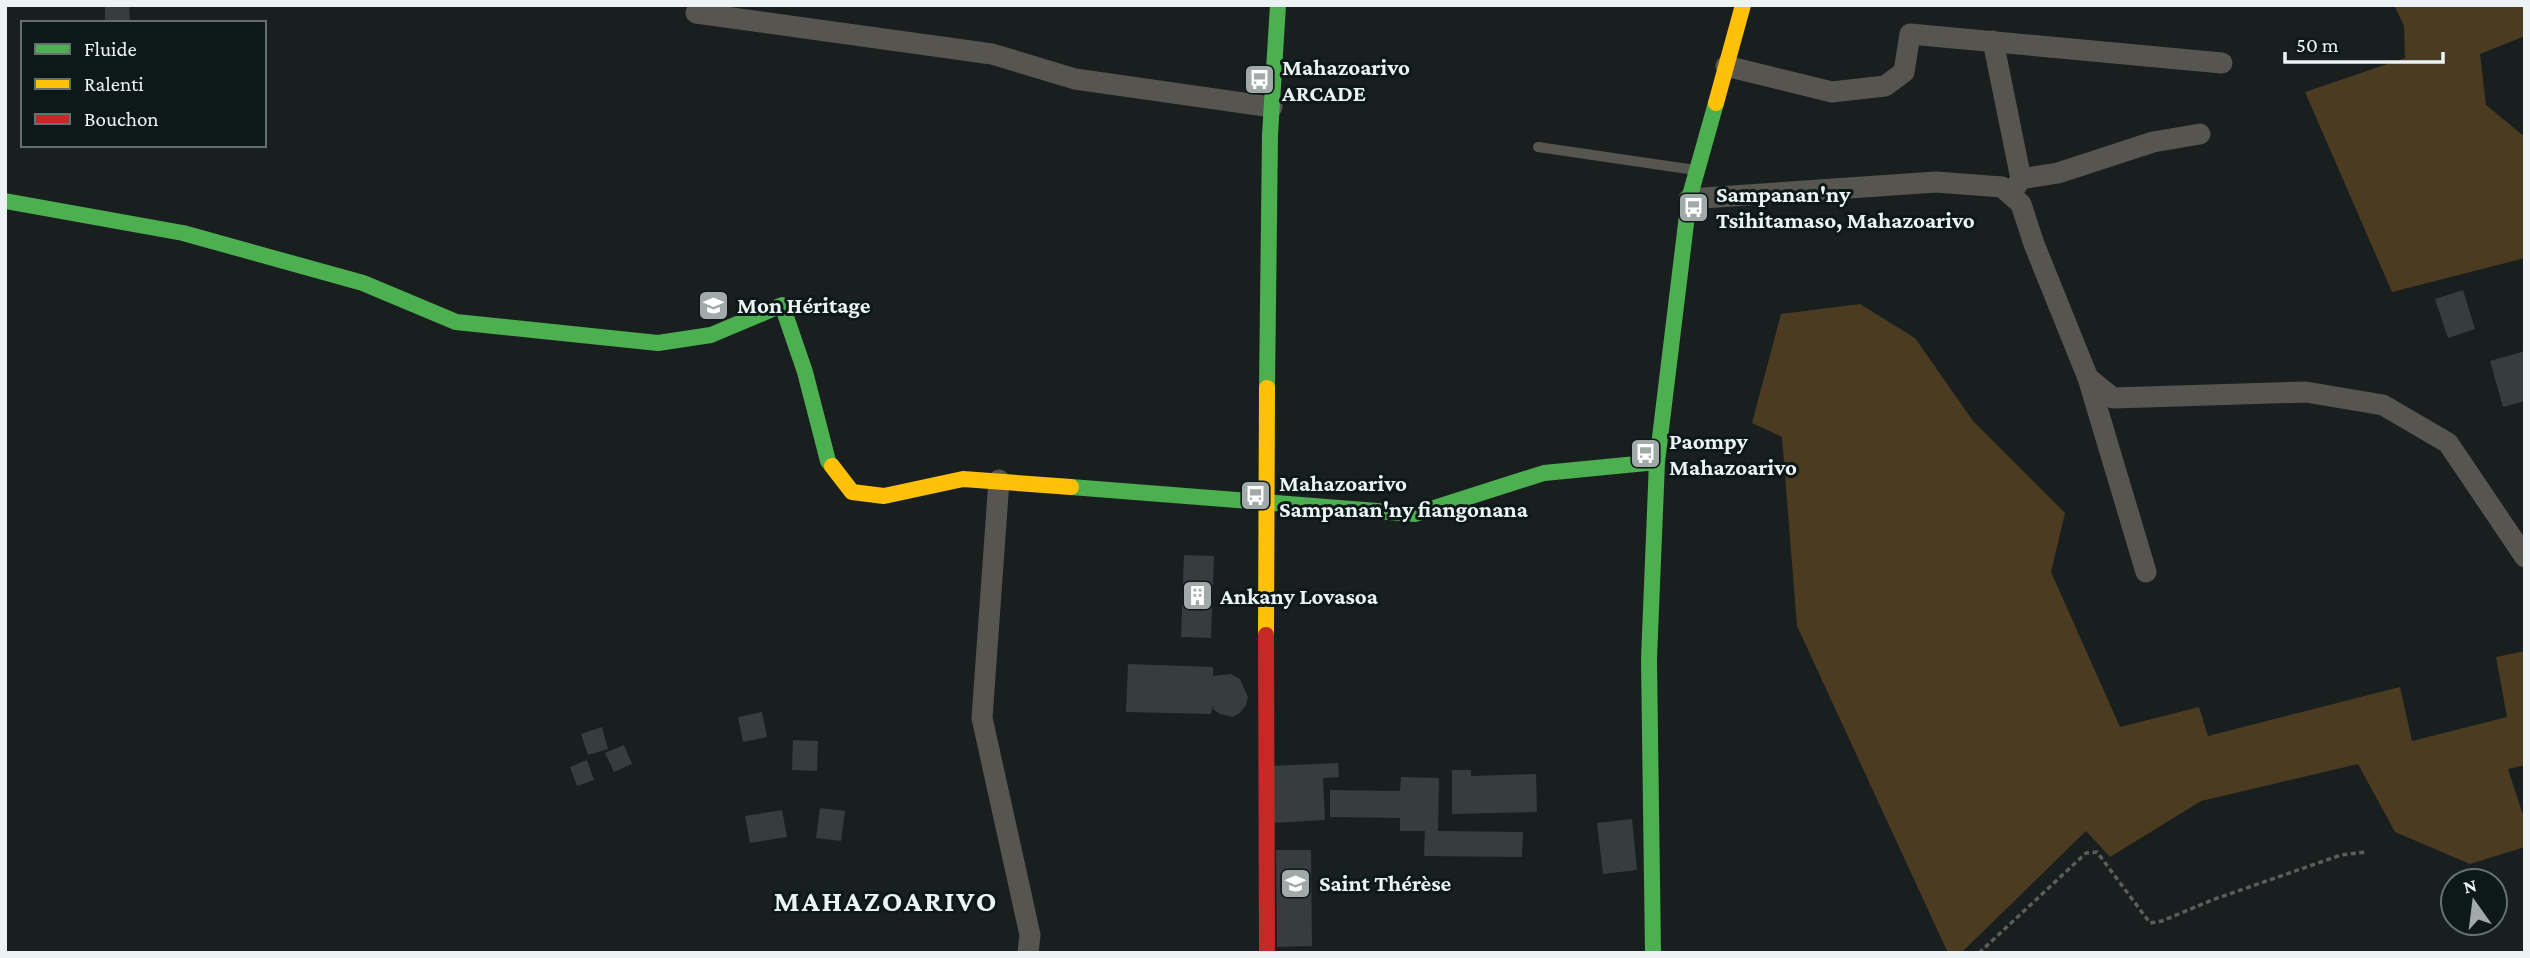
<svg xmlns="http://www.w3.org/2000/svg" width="2530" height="958" font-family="'Crimson Pro',serif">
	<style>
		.green { fill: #4b3b21 }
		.building { fill: #373c3c }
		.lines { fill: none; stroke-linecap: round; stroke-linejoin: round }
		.path { stroke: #5d5d5b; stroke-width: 3.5; stroke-dasharray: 5 3.5; stroke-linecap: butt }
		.lane { stroke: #575550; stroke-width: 10 }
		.street { stroke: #575550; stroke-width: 21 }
		.fast { stroke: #4caf50; stroke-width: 16 }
		.slow { stroke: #ffc107; stroke-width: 16 }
		.jam { stroke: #c62828; stroke-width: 16 }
		.labels { text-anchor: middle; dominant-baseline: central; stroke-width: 6; stroke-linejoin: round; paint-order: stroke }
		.poi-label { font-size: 23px; font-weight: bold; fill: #ecf3f4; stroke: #0d1818; text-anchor: start }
		.district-label { font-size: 30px; font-weight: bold; letter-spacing: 2px; fill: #ecf3f4; stroke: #0d1818 }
	</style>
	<rect width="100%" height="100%" fill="#191f1f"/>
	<path class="green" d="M 2394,5 L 2525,5 L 2525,36 L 2480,54 L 2486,105 L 2525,137 L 2525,258 L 2392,292 L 2305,92 L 2405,58 L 2404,26 Z
		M 1860,304 L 1915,338 L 1973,421 L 2065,513 L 2051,572 L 2120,727 L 2199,707 L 2208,736 L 2400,687 L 2412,741 L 2507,717 L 2496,657 L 2525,651 L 2525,765 L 2508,769 L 2525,821 L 2525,847 L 2470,864 L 2395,832 L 2358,764 L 2201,801 L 2110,857 L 2086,831 L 1961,953 L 1948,953 L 1797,626 L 1782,437 L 1752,423 L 1781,314 Z"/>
	<path class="building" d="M 105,5 L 129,5 L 130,23 L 105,23 Z
		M 2463,290 L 2475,329 L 2448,338 L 2435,299 Z
		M 2525,351 L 2525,401 L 2503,407 L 2490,361 Z
		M 1184,555 L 1214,556 L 1211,638 L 1181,637 Z
		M 1128,664 L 1213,667 L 1213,676 L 1231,674 L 1240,679 L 1248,697 L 1246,705 L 1240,713 L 1233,717 L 1220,714 L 1214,710 L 1213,706 L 1211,714 L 1126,712 Z
		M 762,712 L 767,737 L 743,742 L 738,717 Z
		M 602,727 L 608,749 L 588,755 L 581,734 Z
		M 793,740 L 818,741 L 817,771 L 792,770 Z
		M 624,745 L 632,764 L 614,772 L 605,753 Z
		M 587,760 L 594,780 L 577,786 L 570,767 Z
		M 1338,763 L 1339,777 L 1323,778 L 1325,820 L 1273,823 L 1270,766 Z
		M 1452,770 L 1471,770 L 1471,776 L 1536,774 L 1537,812 L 1452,814 Z
		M 1401,777 L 1439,778 L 1438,831 L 1523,832 L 1522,857 L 1424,856 L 1425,831 L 1400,831 L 1400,818 L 1330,817 L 1330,790 L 1400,791 Z
		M 820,808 L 845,811 L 841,841 L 816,838 Z
		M 782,810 L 787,837 L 750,843 L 745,816 Z
		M 1632,819 L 1637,870 L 1603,874 L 1597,823 Z
		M 1276,850 L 1311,850 L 1312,946 L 1277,947 Z"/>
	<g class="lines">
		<path class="path" d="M 1979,953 L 2086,853 L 2097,852 L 2150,923 L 2162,921 L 2212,900 L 2341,855 L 2366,852"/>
		<path class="lane" d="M 1538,147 L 1695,170"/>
		<path class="street" d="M 696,13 L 992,54 L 1075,79 L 1272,107
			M 1993,41 L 2021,179 L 2015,188
			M 1726,66 L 1832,92 L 1885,86 L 1904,72 L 1910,34 L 2222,63
			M 2021,179 L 2058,173 L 2153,142 L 2200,134
			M 1689,199 L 1936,182 L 2002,187 L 2021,204 L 2034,244 L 2088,378 L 2113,398 L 2306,392 L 2383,405 L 2448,443 L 2525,557
			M 2088,378 L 2146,572
			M 999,480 L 982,718 L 1030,935 L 1028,953"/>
		<path class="fast" d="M 5,201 L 183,233 L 363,283 L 456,322 L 658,343 L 711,335 L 782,305 L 805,372 L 828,461 L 832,466
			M 1267,388 L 1270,135 L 1278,5
			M 1071,487 L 1415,514 L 1544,473 L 1657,462
			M 1653,953 L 1649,659 L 1657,462 L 1689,199 L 1716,103"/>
		<path class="slow" d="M 1716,103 L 1743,5
			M 832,466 L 852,492 L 884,496 L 963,479 L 1071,487
			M 1266,635 L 1267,388"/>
		<path class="jam" d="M 1266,635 L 1267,953"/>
	</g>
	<defs>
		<symbol id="bus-square" viewBox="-11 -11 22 22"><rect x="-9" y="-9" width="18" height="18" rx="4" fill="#a2a9a9" stroke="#0d1818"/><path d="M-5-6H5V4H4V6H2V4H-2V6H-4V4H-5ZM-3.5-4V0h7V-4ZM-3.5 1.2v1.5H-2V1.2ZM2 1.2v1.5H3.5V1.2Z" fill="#fff"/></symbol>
		<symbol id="school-square" viewBox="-11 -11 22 22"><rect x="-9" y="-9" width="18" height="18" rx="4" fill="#a2a9a9" stroke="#0d1818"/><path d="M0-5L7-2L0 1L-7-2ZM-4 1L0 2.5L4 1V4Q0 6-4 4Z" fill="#fff"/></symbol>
		<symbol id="building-square" viewBox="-11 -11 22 22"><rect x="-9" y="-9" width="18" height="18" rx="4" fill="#a2a9a9" stroke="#0d1818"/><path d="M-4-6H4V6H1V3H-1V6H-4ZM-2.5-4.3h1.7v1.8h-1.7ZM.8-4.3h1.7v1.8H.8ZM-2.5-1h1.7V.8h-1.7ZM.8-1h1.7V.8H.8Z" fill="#fff"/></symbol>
	</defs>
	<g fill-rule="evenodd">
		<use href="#bus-square" x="1242" y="62" width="35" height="35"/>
		<use href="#bus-square" x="1676" y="190" width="35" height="35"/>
		<use href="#school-square" x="696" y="288" width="35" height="35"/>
		<use href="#bus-square" x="1628" y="436" width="35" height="35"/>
		<use href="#bus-square" x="1238" y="478" width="35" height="35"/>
		<use href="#building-square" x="1180" y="578" width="35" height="35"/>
		<use href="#school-square" x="1278" y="866" width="35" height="35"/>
	</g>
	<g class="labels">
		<g class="poi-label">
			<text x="1282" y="67">Mahazoarivo<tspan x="1282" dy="26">ARCADE</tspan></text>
			<text x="1716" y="194">Sampanan'ny<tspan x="1716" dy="26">Tsihitamaso, Mahazoarivo</tspan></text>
			<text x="737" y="305">Mon Héritage</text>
			<text x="1669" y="441">Paompy<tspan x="1669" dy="26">Mahazoarivo</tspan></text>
			<text x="1279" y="483">Mahazoarivo<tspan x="1279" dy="26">Sampanan'ny fiangonana</tspan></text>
			<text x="1220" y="596">Ankany Lovasoa</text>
			<text x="1319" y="883">Saint Thérèse</text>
		</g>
		<g class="district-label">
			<text x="886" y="900">MAHAZOARIVO</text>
		</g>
	</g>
	<rect width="2530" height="958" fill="none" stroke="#ecf3f4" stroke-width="14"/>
	<rect x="21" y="21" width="245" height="126" fill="#0d1818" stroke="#667070" stroke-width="2"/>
	<rect x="35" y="44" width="35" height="10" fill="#4caf50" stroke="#667070" stroke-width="2"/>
	<text x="84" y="56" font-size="21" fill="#ecf3f4">Fluide</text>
	<rect x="35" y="79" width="35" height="10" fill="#ffc107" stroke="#667070" stroke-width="2"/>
	<text x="84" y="91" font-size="21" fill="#ecf3f4">Ralenti</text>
	<rect x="35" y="114" width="35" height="10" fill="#c62828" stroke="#667070" stroke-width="2"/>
	<text x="84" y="126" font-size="21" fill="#ecf3f4">Bouchon</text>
	<g transform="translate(2474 902) rotate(346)"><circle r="33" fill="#0d1818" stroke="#667070" stroke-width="2"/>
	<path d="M0-5L12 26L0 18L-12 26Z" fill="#a2a9a9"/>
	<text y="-10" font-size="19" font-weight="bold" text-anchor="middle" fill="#ecf3f4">N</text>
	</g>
	<path d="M2285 52v10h158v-10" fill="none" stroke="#ecf3f4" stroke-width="3.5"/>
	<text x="2296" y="52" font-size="21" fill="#ecf3f4" stroke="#0d1818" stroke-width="5" paint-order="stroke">50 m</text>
</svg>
